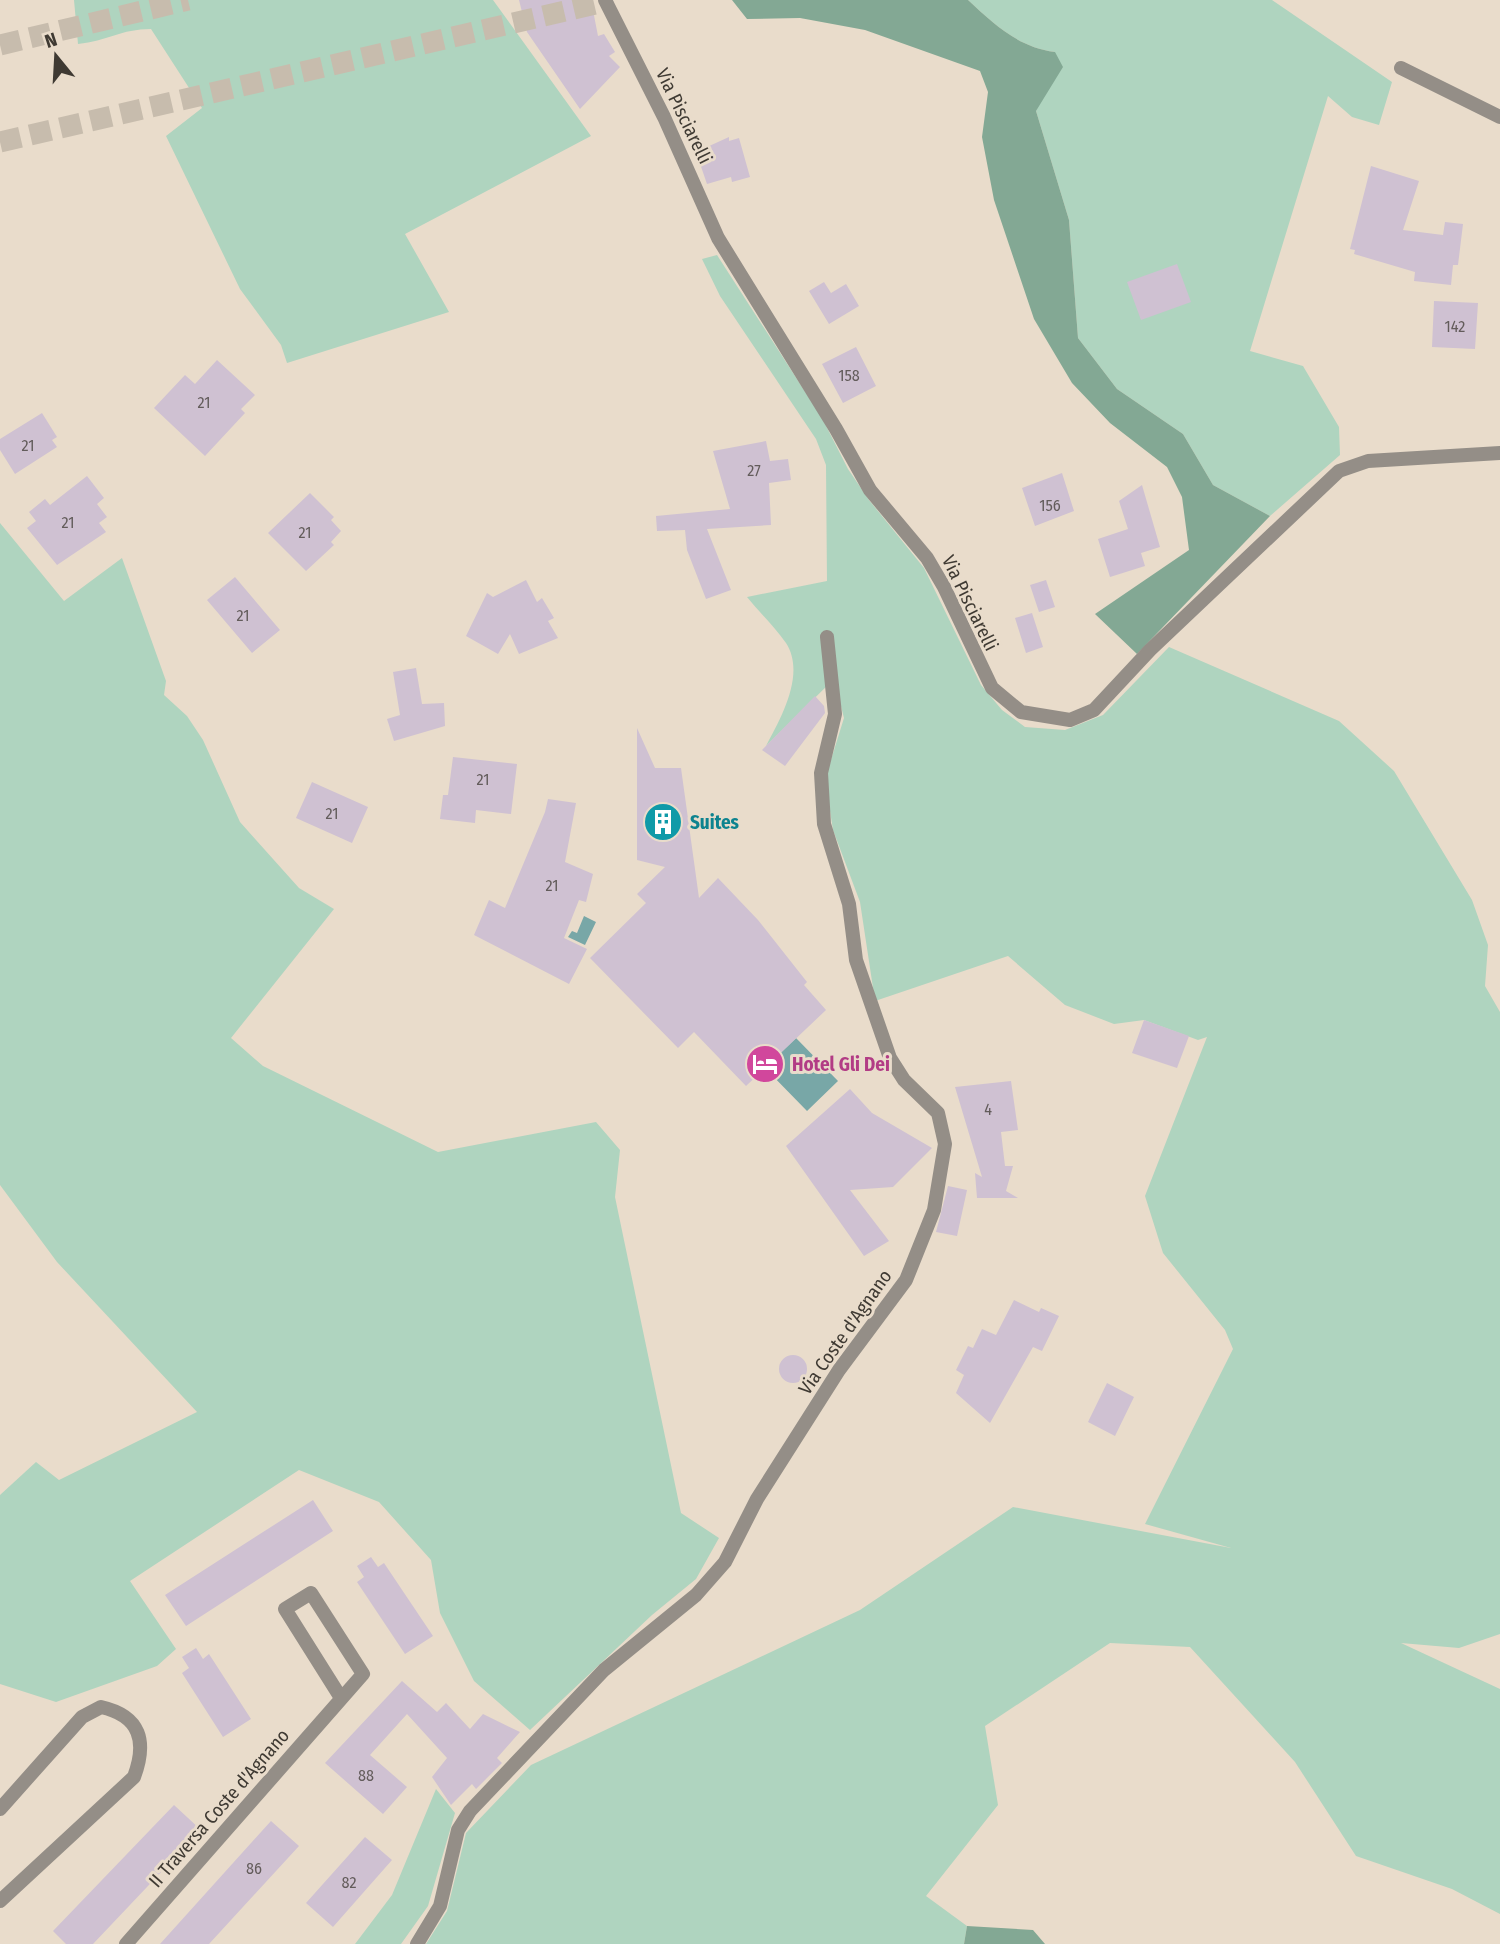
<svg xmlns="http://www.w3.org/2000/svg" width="1500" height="1944" font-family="'Fira Sans Condensed',sans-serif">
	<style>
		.green { fill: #afd4bf }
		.forest { fill: #83a894 }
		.water { fill: #78a7a7 }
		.building { fill: #cfc1d2 }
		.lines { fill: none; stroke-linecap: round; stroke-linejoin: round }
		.highway-tunnel { stroke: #c7bcad; stroke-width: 21; stroke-dasharray: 21 10; stroke-linecap: butt }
		.street { stroke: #948e87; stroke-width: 14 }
		.labels { text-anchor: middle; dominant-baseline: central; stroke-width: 6; stroke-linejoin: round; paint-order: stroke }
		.number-label { font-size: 16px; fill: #635c5b }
		.street-label { font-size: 19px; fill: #3f3a33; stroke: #e9dccb }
		.culture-label { font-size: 19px; font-weight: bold; fill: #0d838f; stroke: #e9dccb; text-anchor: start }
		.hotel-label { font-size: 19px; font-weight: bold; fill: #b23c85; stroke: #e9dccb; text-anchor: start }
	</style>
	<rect width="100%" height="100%" fill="#e9dccb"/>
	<path class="green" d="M 74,0 L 493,0 L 591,136 L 405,234 L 449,312 L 287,363 L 281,345 L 240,289 L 166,136 L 202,108 L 151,29 C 121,29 107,41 78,44 Z
		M 968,0 L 1272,0 L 1392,82 L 1379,125 L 1352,117 L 1328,96 L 1250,351 L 1303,366 L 1339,427 L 1340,455 L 1270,516 L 1213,485 L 1183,434 L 1117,389 L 1078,338 L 1069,220 L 1036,111 L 1055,52 C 1018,47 995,25 968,0 Z
		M 717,255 L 822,418 L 848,469 L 869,500 L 924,568 L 981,685 L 1002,710 L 1025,727 L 1065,730 L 1103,715 L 1169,647 L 1339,721 L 1394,771 L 1472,900 L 1488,945 L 1485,986 L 1500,1012 L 1500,1634 L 1459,1648 L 1401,1643 L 1500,1689 L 1500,1914 L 1452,1889 L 1356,1856 L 1295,1762 L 1190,1647 L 1110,1643 L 985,1726 L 998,1805 L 926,1896 L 967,1926 L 964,1944 L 426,1944 L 447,1911 L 466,1833 L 531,1765 L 860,1610 L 1013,1507 L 1231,1548 L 1145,1524 L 1233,1349 L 1225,1330 L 1163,1253 L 1145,1196 L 1207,1037 L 1198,1040 L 1144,1020 L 1114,1024 L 1065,1005 L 1008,956 L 875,1001 L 860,902 L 833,830 L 825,779 L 844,718 L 834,679 L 766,746 C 781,718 806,674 786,643 C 775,627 759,612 747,597 L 827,581 L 826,465 L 816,439 L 720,296 L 702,259 Z
		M 0,523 L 64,601 L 122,558 L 166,681 L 164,695 L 187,716 L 203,740 L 240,822 L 299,888 L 334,909 L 231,1038 L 263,1066 L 438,1152 L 596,1122 L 620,1150 L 615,1197 L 681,1513 L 719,1538 L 696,1579 L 652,1615 L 530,1730 L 474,1681 L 440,1613 L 431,1560 L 379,1502 L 299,1470 L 130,1581 L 176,1649 L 157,1666 L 56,1702 L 0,1684 L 0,1495 L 36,1462 L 59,1480 L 197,1412 L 57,1262 L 0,1185 Z
		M 436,1789 L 455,1813 L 428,1906 L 401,1944 L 355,1944 L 392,1895 Z"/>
	<path class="forest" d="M 732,0 L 968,0 C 995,25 1018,47 1055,52 L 1063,67 L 1036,111 L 1069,220 L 1078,338 L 1117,389 L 1183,434 L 1213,485 L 1270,516 L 1137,654 L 1095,614 L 1189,550 L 1182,497 L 1167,467 L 1110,423 L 1072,383 L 1034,319 L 994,200 L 982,137 L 988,92 L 980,71 L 865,30 L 800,18 L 747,19 Z
		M 967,1926 L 1033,1930 L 1045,1944 L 964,1944 Z"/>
	<path class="water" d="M 584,916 L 596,922 L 585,945 L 568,937 L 572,931 L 577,933 Z
		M 796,1038 L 838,1081 L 807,1111 L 765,1068 Z"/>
	<path class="building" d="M 519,0 L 591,0 L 598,36 L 604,34 L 615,52 L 609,56 L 620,67 L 580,109 L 527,32 Z
		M 729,137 L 729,141 L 739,138 L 750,177 L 732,182 L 731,177 L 707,184 L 696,152 Z
		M 1371,166 L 1419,181 L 1403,230 L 1443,235 L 1445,222 L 1463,224 L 1458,265 L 1453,265 L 1451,285 L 1414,281 L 1415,272 L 1354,254 L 1355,250 L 1350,249 Z
		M 1177,264 L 1191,302 L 1141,320 L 1127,282 Z
		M 824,282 L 831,293 L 846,284 L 859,306 L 829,324 L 809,291 Z
		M 1434,301 L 1478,303 L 1475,349 L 1432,347 Z
		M 856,347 L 876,386 L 843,403 L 822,364 Z
		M 217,360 L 255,395 L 241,409 L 245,413 L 205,456 L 154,408 L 185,375 L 195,384 Z
		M 42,413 L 57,437 L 52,440 L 57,447 L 15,474 L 0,450 L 0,439 Z
		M 766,441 L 770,461 L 788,459 L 791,480 L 769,483 L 771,525 L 707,529 L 731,590 L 706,599 L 687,550 L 685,530 L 657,531 L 656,516 L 730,509 L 713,451 Z
		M 1062,473 L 1074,511 L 1035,526 L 1022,488 Z
		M 87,476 L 104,498 L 97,504 L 107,517 L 99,523 L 106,532 L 57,565 L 27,528 L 36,521 L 29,512 L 45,499 L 50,505 Z
		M 1142,485 L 1160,547 L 1141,553 L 1145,566 L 1110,577 L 1098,539 L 1128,529 L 1119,501 Z
		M 310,493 L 334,517 L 331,520 L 341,531 L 331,542 L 334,545 L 306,571 L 268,533 Z
		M 235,577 L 280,630 L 252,653 L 207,600 Z
		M 526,580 L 537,602 L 542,598 L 554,618 L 548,621 L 558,638 L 519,654 L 510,634 L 498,654 L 466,636 L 487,593 L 493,597 Z
		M 1046,580 L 1055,607 L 1039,612 L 1030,585 Z
		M 1032,613 L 1043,647 L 1026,653 L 1015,618 Z
		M 416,668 L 422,704 L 444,703 L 445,726 L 394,741 L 387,719 L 400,715 L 393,672 Z
		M 815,696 L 824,706 L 825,713 L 785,766 L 762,750 Z
		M 637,728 L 655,768 L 681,768 L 699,898 L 718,878 L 758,920 L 807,982 L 804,985 L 826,1010 L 746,1086 L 694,1032 L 678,1048 L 590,958 L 646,903 L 637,894 L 665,867 L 637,860 Z
		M 453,757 L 517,764 L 511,814 L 476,810 L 475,823 L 440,819 L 443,795 L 448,795 Z
		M 312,782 L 368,807 L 352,843 L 296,818 Z
		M 548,799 L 576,803 L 565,862 L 593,874 L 586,902 L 579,900 L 564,938 L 587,949 L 569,984 L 474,935 L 489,900 L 505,908 L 545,812 Z
		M 1144,1020 L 1189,1036 L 1177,1068 L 1132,1053 Z
		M 1011,1081 L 1018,1130 L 1001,1132 L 1005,1166 L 1013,1166 L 1006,1191 L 1018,1198 L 977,1198 L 975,1173 L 982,1177 L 955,1087 Z
		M 850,1089 L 872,1113 L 932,1148 L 893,1187 L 850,1190 L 889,1241 L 864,1256 L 786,1146 Z
		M 948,1186 L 967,1190 L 957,1236 L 936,1232 Z
		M 1014,1300 L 1039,1312 L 1041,1308 L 1059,1316 L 1042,1351 L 1033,1347 L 990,1423 L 956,1393 L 964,1375 L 956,1370 L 968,1346 L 973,1348 L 982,1329 L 996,1335 Z
		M779 1369a14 14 0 1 1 28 0a14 14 0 1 1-28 0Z
		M 1107,1383 L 1134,1397 L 1115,1436 L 1088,1422 Z
		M 313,1500 L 333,1531 L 186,1626 L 165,1595 Z
		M 371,1557 L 378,1567 L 384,1563 L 433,1636 L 405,1654 L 357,1582 L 364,1577 L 357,1566 Z
		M 196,1648 L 203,1659 L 209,1654 L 251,1719 L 223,1737 L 182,1673 L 189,1668 L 182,1657 Z
		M 402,1681 L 437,1712 L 446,1703 L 470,1729 L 483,1714 L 520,1732 L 497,1758 L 502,1763 L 476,1789 L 472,1784 L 451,1805 L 432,1777 L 447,1758 L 407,1714 L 370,1755 L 407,1787 L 383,1814 L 325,1763 Z
		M 174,1805 L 201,1830 L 93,1944 L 66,1944 L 53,1931 Z
		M 271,1821 L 299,1846 L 209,1944 L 160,1944 Z
		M 365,1837 L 392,1860 L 333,1927 L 306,1903 Z"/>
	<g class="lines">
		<path class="highway-tunnel" d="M 0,45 L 188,0
			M 0,142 L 613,0"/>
		<path class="street" d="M 605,0 L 664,117 L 718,238 L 836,429 L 870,490 L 927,558 L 944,587 L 992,688 L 1021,712 L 1070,720 L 1094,710 L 1150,650 L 1339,471 L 1368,461 L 1500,453
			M 1401,68 L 1500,117
			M 0,1809 L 82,1717 L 101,1707 C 141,1716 147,1742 134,1777 L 0,1901
			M 126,1944 L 363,1674 L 311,1593 L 285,1609 L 341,1698
			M 417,1944 L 440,1906 L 458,1830 L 470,1811 L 604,1670 L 696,1595 L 725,1562 L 757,1499 L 839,1370 L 906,1280 L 934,1210 L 945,1144 L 938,1113 L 904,1080 L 890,1058 L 856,960 L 849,904 L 824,824 L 821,773 L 835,714 L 827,637"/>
	</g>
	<defs>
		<symbol id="building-disc" viewBox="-11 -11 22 22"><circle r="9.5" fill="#0f9aa8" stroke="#e9dccb"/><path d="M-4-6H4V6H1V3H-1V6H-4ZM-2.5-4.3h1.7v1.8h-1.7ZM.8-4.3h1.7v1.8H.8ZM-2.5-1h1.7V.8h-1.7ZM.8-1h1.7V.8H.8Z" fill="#fff"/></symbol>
		<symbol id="hotel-disc" viewBox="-11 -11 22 22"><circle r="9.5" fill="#d1479c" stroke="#e9dccb"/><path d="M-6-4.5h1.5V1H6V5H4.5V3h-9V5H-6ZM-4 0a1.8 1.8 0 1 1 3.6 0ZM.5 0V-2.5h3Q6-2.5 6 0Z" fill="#fff"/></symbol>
	</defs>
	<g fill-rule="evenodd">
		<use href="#building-disc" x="641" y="800" width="44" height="44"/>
		<use href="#hotel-disc" x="743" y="1042" width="44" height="44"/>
	</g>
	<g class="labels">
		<g class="number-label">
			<text x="1455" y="326">142</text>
			<text x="849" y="375">158</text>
			<text x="204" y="402">21</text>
			<text x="28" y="445">21</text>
			<text x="754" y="470">27</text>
			<text x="1050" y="505">156</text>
			<text x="68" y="522">21</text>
			<text x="305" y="532">21</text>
			<text x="243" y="615">21</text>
			<text x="483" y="779">21</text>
			<text x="332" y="813">21</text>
			<text x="552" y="885">21</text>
			<text x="988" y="1109">4</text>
			<text x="366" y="1775">88</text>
			<text x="254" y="1868">86</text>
			<text x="349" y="1882">82</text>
		</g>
		<g class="street-label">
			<text transform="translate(684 116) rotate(64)">Via Pisciarelli</text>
			<text transform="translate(970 603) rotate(64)">Via Pisciarelli</text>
			<text transform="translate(845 1332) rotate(-55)">Via Coste d'Agnano</text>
			<text transform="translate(219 1808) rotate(-49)">II Traversa Coste d'Agnano</text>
		</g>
		<g class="culture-label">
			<text x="690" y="822">Suites</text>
		</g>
		<g class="hotel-label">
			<text x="792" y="1064">Hotel Gli Dei</text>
		</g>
	</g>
	<g transform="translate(56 56) rotate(342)" stroke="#e9dccb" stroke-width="5" paint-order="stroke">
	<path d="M0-5L12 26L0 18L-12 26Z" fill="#3f3a33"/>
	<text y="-10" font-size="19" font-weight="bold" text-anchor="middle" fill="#3f3a33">N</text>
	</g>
</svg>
